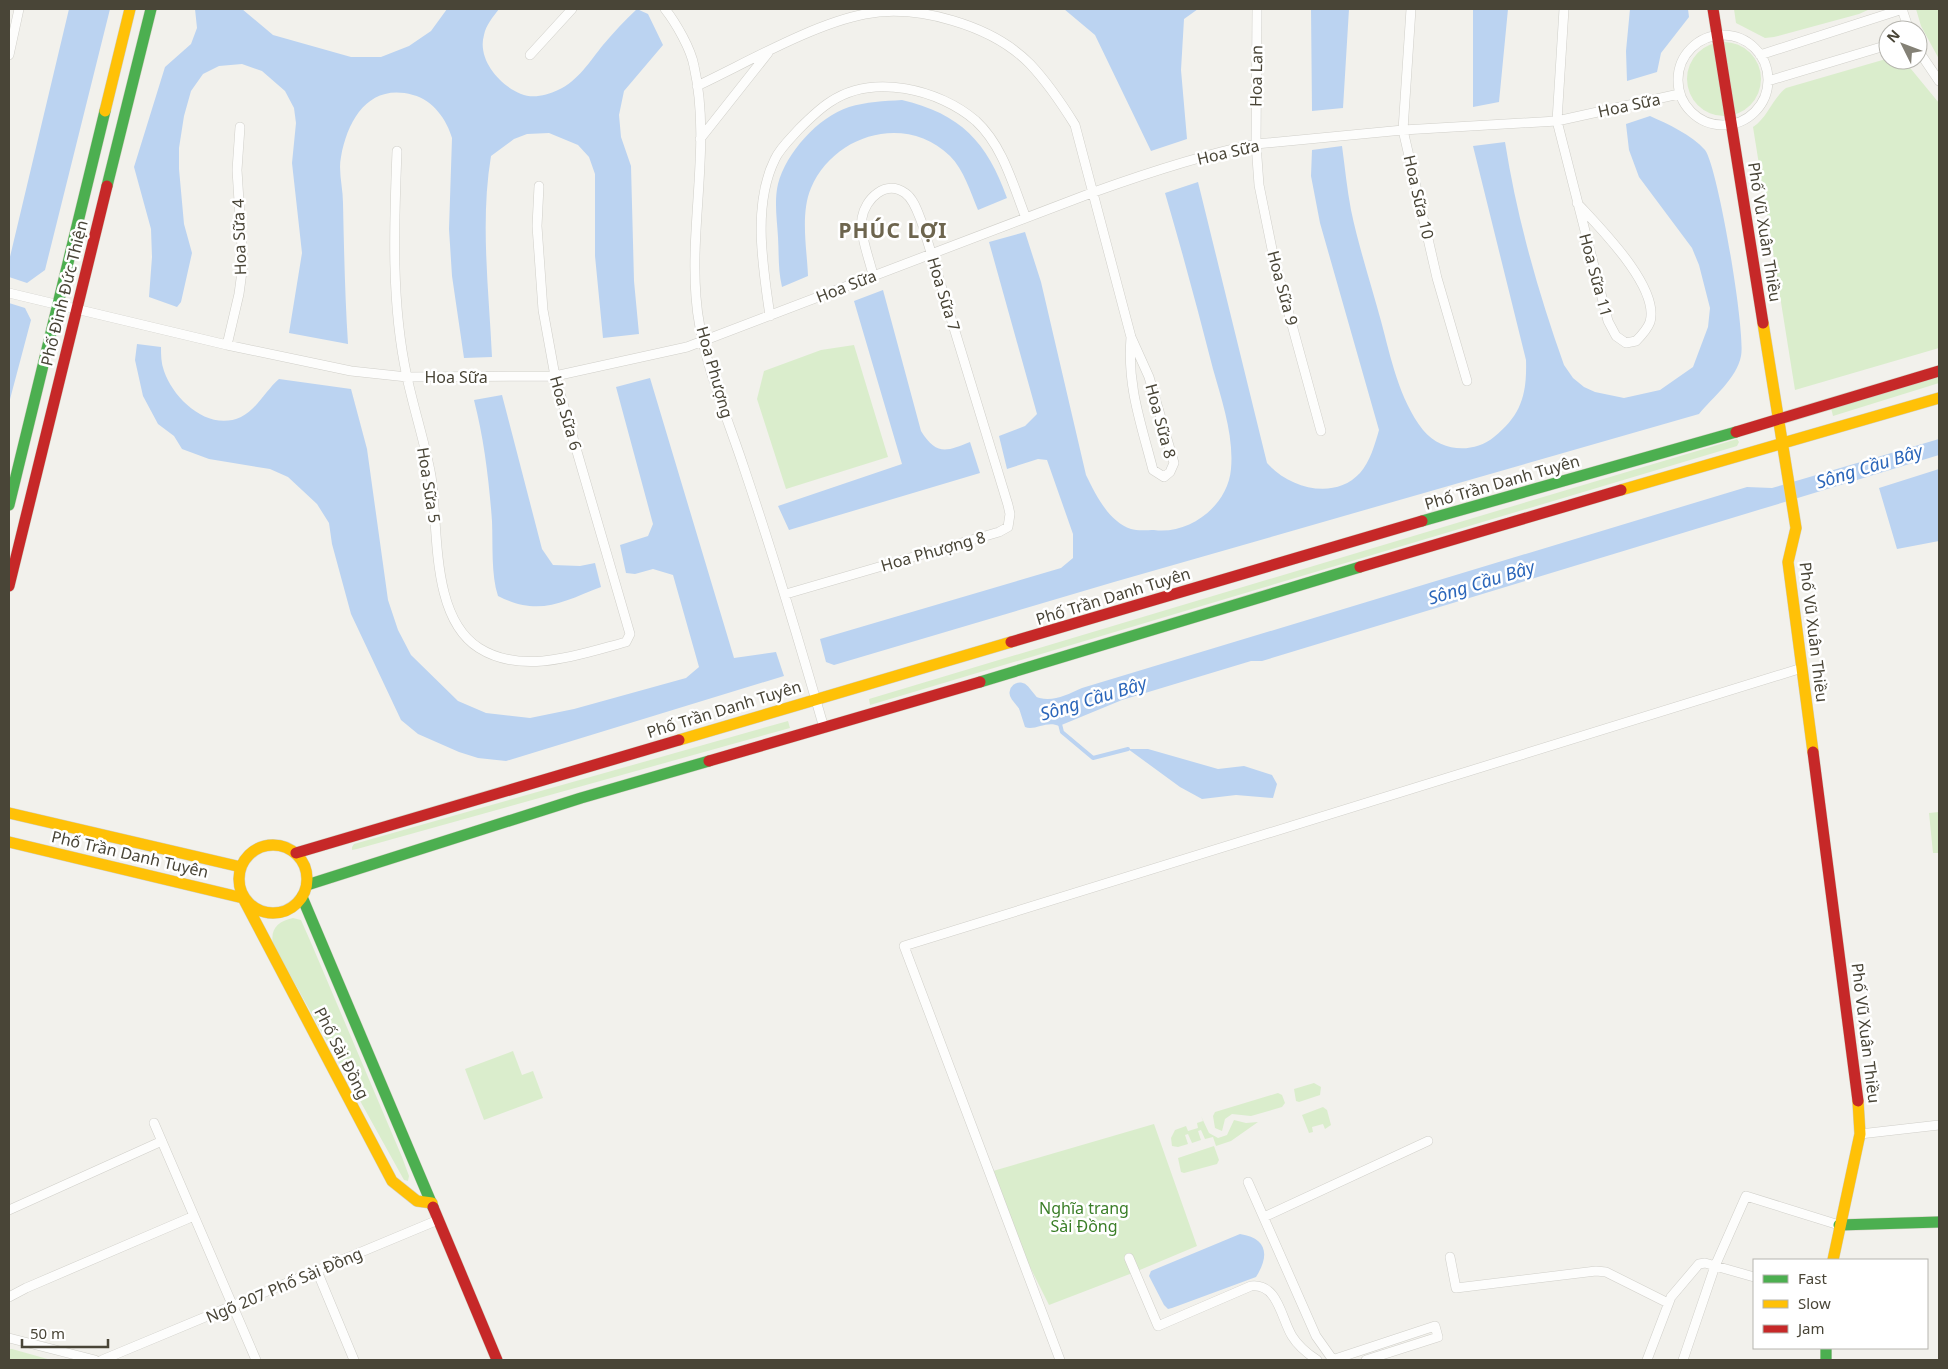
<svg xmlns="http://www.w3.org/2000/svg" width="1948" height="1369" font-family="'Noto Sans',sans-serif">
	<style>
		.green { fill: #daedcc }
		.water { fill: #bbd3f1 }
		.lines { fill: none; stroke-linecap: round; stroke-linejoin: round }
		.stream { stroke: #bbd3f1; stroke-width: 4 }
		.river { stroke: #bbd3f1; stroke-width: 21 }
		.street-casing { stroke: #d0cfc9; stroke-width: 10 }
		.fast-casing { stroke: #d2d0c3; stroke-width: 12 }
		.slow-casing { stroke: #d2d0c3; stroke-width: 12 }
		.jam-casing { stroke: #d2d0c3; stroke-width: 12 }
		.street { stroke: #fdfdfc; stroke-width: 9 }
		.fast { stroke: #4caf50; stroke-width: 11 }
		.slow { stroke: #ffc107; stroke-width: 11 }
		.jam { stroke: #c62828; stroke-width: 11 }
		.labels { text-anchor: middle; dominant-baseline: central; stroke-width: 5; stroke-linejoin: round; paint-order: stroke }
		.street-label { font-size: 16px; fill: #494537; stroke: #fff }
		.park-label { font-size: 16px; fill: #3a7e27; stroke: #fff }
		.water-label { font-size: 18px; font-style: italic; fill: #2b66ba; stroke: #fff }
		.district-label { font-size: 21px; font-weight: bold; letter-spacing: 1px; fill: #6d654e; stroke: #fff }
	</style>
	<rect width="100%" height="100%" fill="#f2f1ec"/>
	<path class="green" d="M 1734,9 L 1870,9 L 1859,14 L 1774,37 L 1765,38 L 1736,23 Z
		M 1916,9 L 1939,9 L 1939,59 L 1921,26 Z
		M1687 79a37 37 0 1 1 74 0a37 37 0 1 1-74 0Z
		M 1886,59 L 1899,62 L 1911,69 L 1939,103 L 1939,348 L 1795,390 L 1753,127 C 1768,117 1772,99 1786,88 Z
		M 854,345 L 888,457 L 786,489 L 757,399 L 764,371 L 821,350 Z
		M 1939,377 L 1939,383 L 1833,416 L 1831,408 Z
		M 1737,439 L 1739,442 L 1737,446 L 870,705 L 869,699 Z
		M 788,721 L 790,728 L 357,849 L 352,850 L 352,847 L 354,844 Z
		M 1939,812 L 1939,853 L 1933,853 L 1929,813 Z
		M 293,918 L 301,920 L 312,945 L 402,1157 L 409,1176 L 408,1181 L 404,1180 L 273,944 C 270,929 278,921 293,918 Z
		M 513,1051 L 522,1075 L 533,1071 L 543,1098 L 484,1120 L 465,1069 Z
		M 1314,1083 L 1321,1087 L 1320,1095 L 1299,1102 L 1296,1101 L 1294,1089 Z
		M 1278,1093 L 1282,1095 L 1285,1103 L 1282,1107 L 1251,1116 L 1232,1114 L 1225,1119 L 1222,1131 L 1215,1128 L 1213,1116 L 1215,1112 Z
		M 1323,1107 L 1327,1110 L 1331,1125 L 1325,1129 L 1323,1124 L 1312,1127 L 1313,1132 L 1309,1133 L 1302,1115 Z
		M 1201,1116 L 1209,1133 L 1218,1138 L 1227,1135 L 1234,1120 L 1246,1123 L 1258,1122 L 1231,1141 L 1216,1146 L 1213,1137 L 1205,1139 L 1201,1130 L 1198,1131 L 1201,1140 L 1192,1143 L 1188,1134 L 1185,1135 L 1188,1144 L 1178,1147 L 1172,1146 L 1171,1138 L 1175,1130 L 1186,1126 L 1188,1131 L 1198,1128 L 1197,1123 L 1203,1121 Z
		M 1154,1124 L 1197,1246 L 1135,1272 L 1049,1305 L 1016,1239 L 993,1171 Z
		M 1214,1146 L 1219,1160 L 1217,1164 L 1184,1173 L 1181,1172 L 1178,1158 Z
		M 9,1349 L 12,1349 L 51,1360 L 9,1360 Z"/>
	<path class="water" d="M 69,9 L 110,9 L 45,270 L 27,283 L 9,277 L 9,261 Z
		M 195,9 L 242,9 L 273,35 L 351,57 L 381,57 L 409,46 L 431,31 L 447,9 L 499,9 C 493,17 486,25 484,35 C 477,59 499,85 521,94 C 533,99 547,95 558,90 C 578,81 590,61 603,45 C 614,32 625,20 637,9 L 648,14 L 663,45 L 624,91 L 619,115 L 621,137 L 631,166 L 634,281 L 639,334 L 603,338 L 595,256 L 595,174 L 589,157 L 578,145 L 549,133 L 527,134 L 514,139 L 491,156 C 480,222 489,291 492,357 L 464,358 L 452,276 L 449,229 L 452,138 C 447,120 433,100 413,95 C 370,83 348,118 341,157 C 338,171 343,188 343,203 C 344,250 345,297 348,344 L 289,333 L 302,253 L 292,163 L 296,123 L 294,108 L 285,91 L 262,71 L 242,64 L 219,66 L 203,74 L 191,91 L 184,116 L 179,148 L 179,169 L 184,224 L 192,253 L 181,302 L 177,307 L 149,297 L 152,257 L 151,229 L 134,167 L 165,67 L 191,44 L 197,28 Z
		M 1064,9 L 1198,9 L 1184,19 L 1181,70 L 1187,139 L 1151,151 L 1095,35 Z
		M 1311,9 L 1349,9 L 1343,108 L 1312,111 Z
		M 1473,9 L 1508,9 L 1499,102 L 1473,107 Z
		M 1630,9 L 1688,9 L 1689,17 L 1661,53 L 1657,72 L 1627,81 L 1626,51 Z
		M 902,100 C 961,114 987,142 1007,198 L 978,210 C 970,191 964,170 950,156 C 906,113 834,134 811,188 C 800,214 807,249 808,276 L 782,287 C 778,270 779,255 778,237 C 777,220 774,201 778,184 C 786,153 818,117 849,107 C 866,102 884,101 902,100 Z
		M 1650,116 C 1668,124 1692,135 1705,150 C 1718,167 1746,333 1741,356 C 1737,378 1713,397 1699,414 L 1114,582 L 834,665 L 826,662 L 820,639 L 1061,568 L 1073,558 L 1073,534 L 1047,460 L 1038,459 L 1007,469 L 999,436 L 1025,426 L 1037,414 L 989,242 L 1025,232 L 1041,282 L 1086,475 C 1096,495 1108,521 1131,529 C 1137,531 1147,530 1154,530 C 1189,535 1228,506 1231,469 C 1234,436 1222,401 1213,369 C 1198,310 1182,251 1165,193 L 1198,182 L 1267,463 C 1289,488 1334,501 1360,473 C 1370,462 1375,444 1379,430 L 1320,223 L 1311,176 L 1312,150 L 1342,146 C 1345,168 1347,189 1351,210 C 1359,248 1371,284 1381,321 C 1391,358 1399,399 1423,430 C 1441,452 1473,454 1494,437 C 1522,415 1527,393 1526,360 L 1473,146 L 1505,142 C 1517,218 1538,292 1564,365 L 1573,378 L 1584,387 L 1595,392 L 1624,398 L 1660,390 L 1693,367 L 1708,327 L 1710,308 L 1699,265 L 1692,248 L 1639,177 L 1629,150 L 1626,124 Z
		M 883,290 L 921,431 C 936,455 946,452 970,442 L 980,473 L 789,530 L 778,506 L 902,464 L 854,301 Z
		M 9,303 L 25,308 L 31,320 L 9,403 Z
		M 137,344 L 161,347 C 161,355 161,363 164,371 C 174,400 209,432 241,417 C 257,409 266,390 279,379 L 351,389 L 367,449 L 388,600 L 398,630 L 411,655 L 458,701 L 486,713 L 530,718 L 574,709 L 686,678 L 699,667 L 673,575 L 653,569 L 635,574 L 626,573 L 620,545 L 648,536 L 653,524 L 616,387 L 650,378 L 734,658 L 776,652 L 784,676 L 506,761 L 478,758 L 459,752 L 418,734 L 401,720 L 351,614 L 332,544 L 329,523 L 317,504 L 288,477 L 270,469 L 209,459 L 182,449 L 174,436 L 158,424 L 143,396 L 135,360 Z
		M 502,395 L 542,549 L 553,565 L 580,566 L 595,563 L 601,587 C 562,602 539,617 498,596 C 491,575 493,545 492,521 C 489,480 484,439 474,400 Z
		M 1939,439 L 1939,455 L 1262,661 L 1251,661 L 1122,700 L 1059,726 C 1047,720 1035,731 1025,727 L 1016,699 L 1031,695 C 1050,704 1064,696 1082,688 L 1747,487 L 1772,488 Z
		M 1939,469 L 1939,541 L 1897,549 L 1879,488 Z
		M 1128,749 L 1148,749 L 1218,769 L 1244,766 L 1272,775 L 1277,784 L 1273,798 L 1236,795 L 1202,799 L 1180,787 Z
		M 1240,1234 C 1267,1238 1270,1255 1256,1277 L 1172,1308 L 1168,1309 L 1164,1305 L 1149,1276 L 1151,1271 Z"/>
	<g class="lines">
		<path class="stream" d="M 1059,720 L 1062,732 L 1093,758 L 1128,749"/>
		<path class="river" d="M 1020,693 L 1037,714"/>
		<defs>
			<path id="street" d="M 665,9 C 676,23 691,49 694,66 C 711,141 690,221 696,297 C 700,355 726,413 744,468 C 773,554 799,641 824,728
				M 1257,9 L 1256,144 L 1259,185 L 1274,259 L 1321,431
				M 1411,9 L 1403,130 L 1437,278 L 1467,381
				M 1564,9 L 1557,121 L 1608,321 L 1616,336 L 1626,343 L 1636,341 C 1641,336 1647,330 1650,322 C 1660,287 1599,227 1577,203
				M 1902,9 L 1909,30
				M1678 80a45 45 0 1 1 90 0a45 45 0 1 1-90 0Z
				M 1918,50 L 1939,81
				M 9,55 L 19,9
				M 530,55 L 572,9
				M 1760,55 L 1903,9
				M 1768,81 L 1888,45
				M 697,86 C 746,63 813,24 865,14 C 917,4 992,25 1030,64 C 1047,82 1062,104 1075,125 L 1131,337 L 1149,377 L 1174,463 L 1170,472 L 1164,477 L 1153,470 C 1141,423 1127,387 1131,337
				M 700,139 L 768,53
				M 397,151 C 394,226 391,304 407,377 C 414,410 425,443 431,476 C 439,528 430,617 479,648 C 523,676 581,654 626,642 L 630,634 L 555,376 L 543,310 L 537,226 L 539,186
				M 9,293 L 227,345 L 351,371 L 407,377 L 555,376 L 687,347 L 1094,192 C 1147,173 1201,155 1256,144 L 1403,130 L 1557,121 L 1679,94
				M 770,316 C 763,267 752,205 775,159 C 780,148 791,138 799,129 C 809,119 819,109 830,102 C 873,73 939,89 976,121 C 1003,146 1013,185 1026,218
				M 227,345 L 239,294 L 243,264 L 237,170 L 240,127
				M 786,594 L 999,532 L 1008,527 L 1010,514 L 1008,505 L 922,223 C 918,213 914,199 905,193 C 886,179 865,199 862,218 C 860,236 869,258 873,275
				M 154,1123 L 256,1360
				M 1860,1134 L 1939,1125
				M 1248,1182 L 1316,1336 L 1333,1360
				M 9,1210 L 162,1141
				M 1264,1217 L 1428,1141
				M 1450,1257 L 1456,1288 L 1596,1271 L 1606,1272 L 1668,1303
				M 1129,1258 L 1158,1326 L 1251,1286 C 1278,1283 1281,1318 1292,1336 C 1298,1346 1308,1354 1317,1360
				M 317,1271 L 354,1360
				M 9,1297 L 26,1288 L 194,1216
				M 9,1338 L 95,1360
				M 102,1360 L 438,1220
				M 1060,1360 L 904,946 L 1802,668
				M 1332,1360 L 1435,1326 L 1438,1337 L 1366,1360
				M 1647,1360 L 1671,1297 L 1699,1264 L 1705,1263 L 1754,1277
				M 1683,1360 L 1715,1266 L 1746,1196 L 1839,1225"/>
			<path id="fast" d="M 107,186 L 151,9
				M 9,505 L 105,111
				M 1422,521 L 1736,432
				M 980,682 L 1360,567
				M 307,885 L 581,798 L 709,761
				M 302,897 L 433,1207
				M 1839,1225 L 1939,1222
				M 1826,1348 L 1826,1360"/>
			<path id="slow" d="M 105,111 L 130,9
				M 1763,323 L 1796,528 L 1788,562 L 1813,752
				M 1621,490 L 1939,398
				M 679,740 L 1011,642
				M 9,813 L 241,867
				M 9,842 L 243,898
				M239 879a34 34 0 1 1 68 0a34 34 0 1 1-68 0Z
				M 243,898 L 392,1181 L 417,1201 L 432,1203
				M 1833,1260 L 1860,1134 L 1858,1101"/>
			<path id="jam" d="M 1713,9 L 1763,323
				M 1736,432 L 1939,371
				M 1360,567 L 1621,490
				M 9,586 L 107,186
				M 1011,642 L 1422,521
				M 1813,752 L 1858,1101
				M 709,761 L 980,682
				M 296,853 L 679,740
				M 433,1207 L 497,1360"/>
		</defs>
		<use href="#street" class="street-casing"/>
		<use href="#fast" class="fast-casing"/>
		<use href="#slow" class="slow-casing"/>
		<use href="#jam" class="jam-casing"/>
		<use href="#street" class="street"/>
		<use href="#fast" class="fast"/>
		<use href="#slow" class="slow"/>
		<use href="#jam" class="jam"/>
	</g>
	<g class="labels">
		<g class="street-label">
			<text transform="translate(1256 76) rotate(-89)">Hoa Lan</text>
			<text transform="translate(1629 105) rotate(-12)">Hoa Sữa</text>
			<text transform="translate(1228 152) rotate(-13)">Hoa Sữa</text>
			<text transform="translate(1419 197) rotate(77)">Hoa Sữa 10</text>
			<text transform="translate(1765 232) rotate(81)">Phố Vũ Xuân Thiều</text>
			<text transform="translate(239 237) rotate(-92)">Hoa Sữa 4</text>
			<text transform="translate(1596 275) rotate(75)">Hoa Sữa 11</text>
			<text transform="translate(846 286) rotate(-21)">Hoa Sữa</text>
			<text transform="translate(1283 288) rotate(75)">Hoa Sữa 9</text>
			<text transform="translate(64 293) rotate(-76)">Phố Đinh Đức Thiện</text>
			<text transform="translate(944 294) rotate(73)">Hoa Sữa 7</text>
			<text transform="translate(715 372) rotate(74)">Hoa Phượng</text>
			<text x="456" y="377">Hoa Sữa</text>
			<text transform="translate(566 413) rotate(74)">Hoa Sữa 6</text>
			<text transform="translate(1161 421) rotate(75)">Hoa Sữa 8</text>
			<text transform="translate(1502 482) rotate(-16)">Phố Trần Danh Tuyên</text>
			<text transform="translate(429 485) rotate(81)">Hoa Sữa 5</text>
			<text transform="translate(933 551) rotate(-16)">Hoa Phượng 8</text>
			<text transform="translate(1113 596) rotate(-17)">Phố Trần Danh Tuyên</text>
			<text transform="translate(1814 632) rotate(83)">Phố Vũ Xuân Thiều</text>
			<text transform="translate(724 709) rotate(-17)">Phố Trần Danh Tuyên</text>
			<text transform="translate(130 854) rotate(13)">Phố Trần Danh Tuyên</text>
			<text transform="translate(1866 1033) rotate(83)">Phố Vũ Xuân Thiều</text>
			<text transform="translate(342 1053) rotate(63)">Phố Sài Đồng</text>
			<text transform="translate(284 1285) rotate(-23)">Ngõ 207 Phố Sài Đồng</text>
		</g>
		<g class="park-label">
			<text x="1084" y="1208">Nghĩa trang<tspan x="1084" dy="18">Sài Đồng</tspan></text>
		</g>
		<g class="water-label">
			<text transform="translate(1869 466) rotate(-17)">Sông Cầu Bây</text>
			<text transform="translate(1481 582) rotate(-17)">Sông Cầu Bây</text>
			<text transform="translate(1093 698) rotate(-17)">Sông Cầu Bây</text>
		</g>
		<g class="district-label">
			<text x="893" y="230">PHÚC LỢI</text>
		</g>
	</g>
	<rect width="1948" height="1369" fill="none" stroke="#494537" stroke-width="20"/>
	<rect x="1753" y="1259" width="175" height="90" fill="#ffffff" stroke="#b6b5af"/>
	<rect x="1763" y="1275" width="25" height="8" fill="#4caf50" stroke="#b6b5af"/>
	<text x="1798" y="1284" font-size="15" fill="#494537">Fast</text>
	<rect x="1763" y="1300" width="25" height="8" fill="#ffc107" stroke="#b6b5af"/>
	<text x="1798" y="1309" font-size="15" fill="#494537">Slow</text>
	<rect x="1763" y="1325" width="25" height="8" fill="#c62828" stroke="#b6b5af"/>
	<text x="1798" y="1334" font-size="15" fill="#494537">Jam</text>
	<g transform="translate(1903 45) rotate(312)"><circle r="24" fill="#ffffff" stroke="#b6b5af"/>
	<path d="M0-4L9 19L0 12L-9 19Z" fill="#848176"/>
	<text y="-8" font-size="14" font-weight="bold" text-anchor="middle" fill="#494537">N</text>
	</g>
	<path d="M22 1339v8h86v-8" fill="none" stroke="#494537" stroke-width="2.5"/>
	<text x="30" y="1339" font-size="15" fill="#494537" stroke="#ffffff" stroke-width="4" paint-order="stroke">50 m</text>
</svg>
